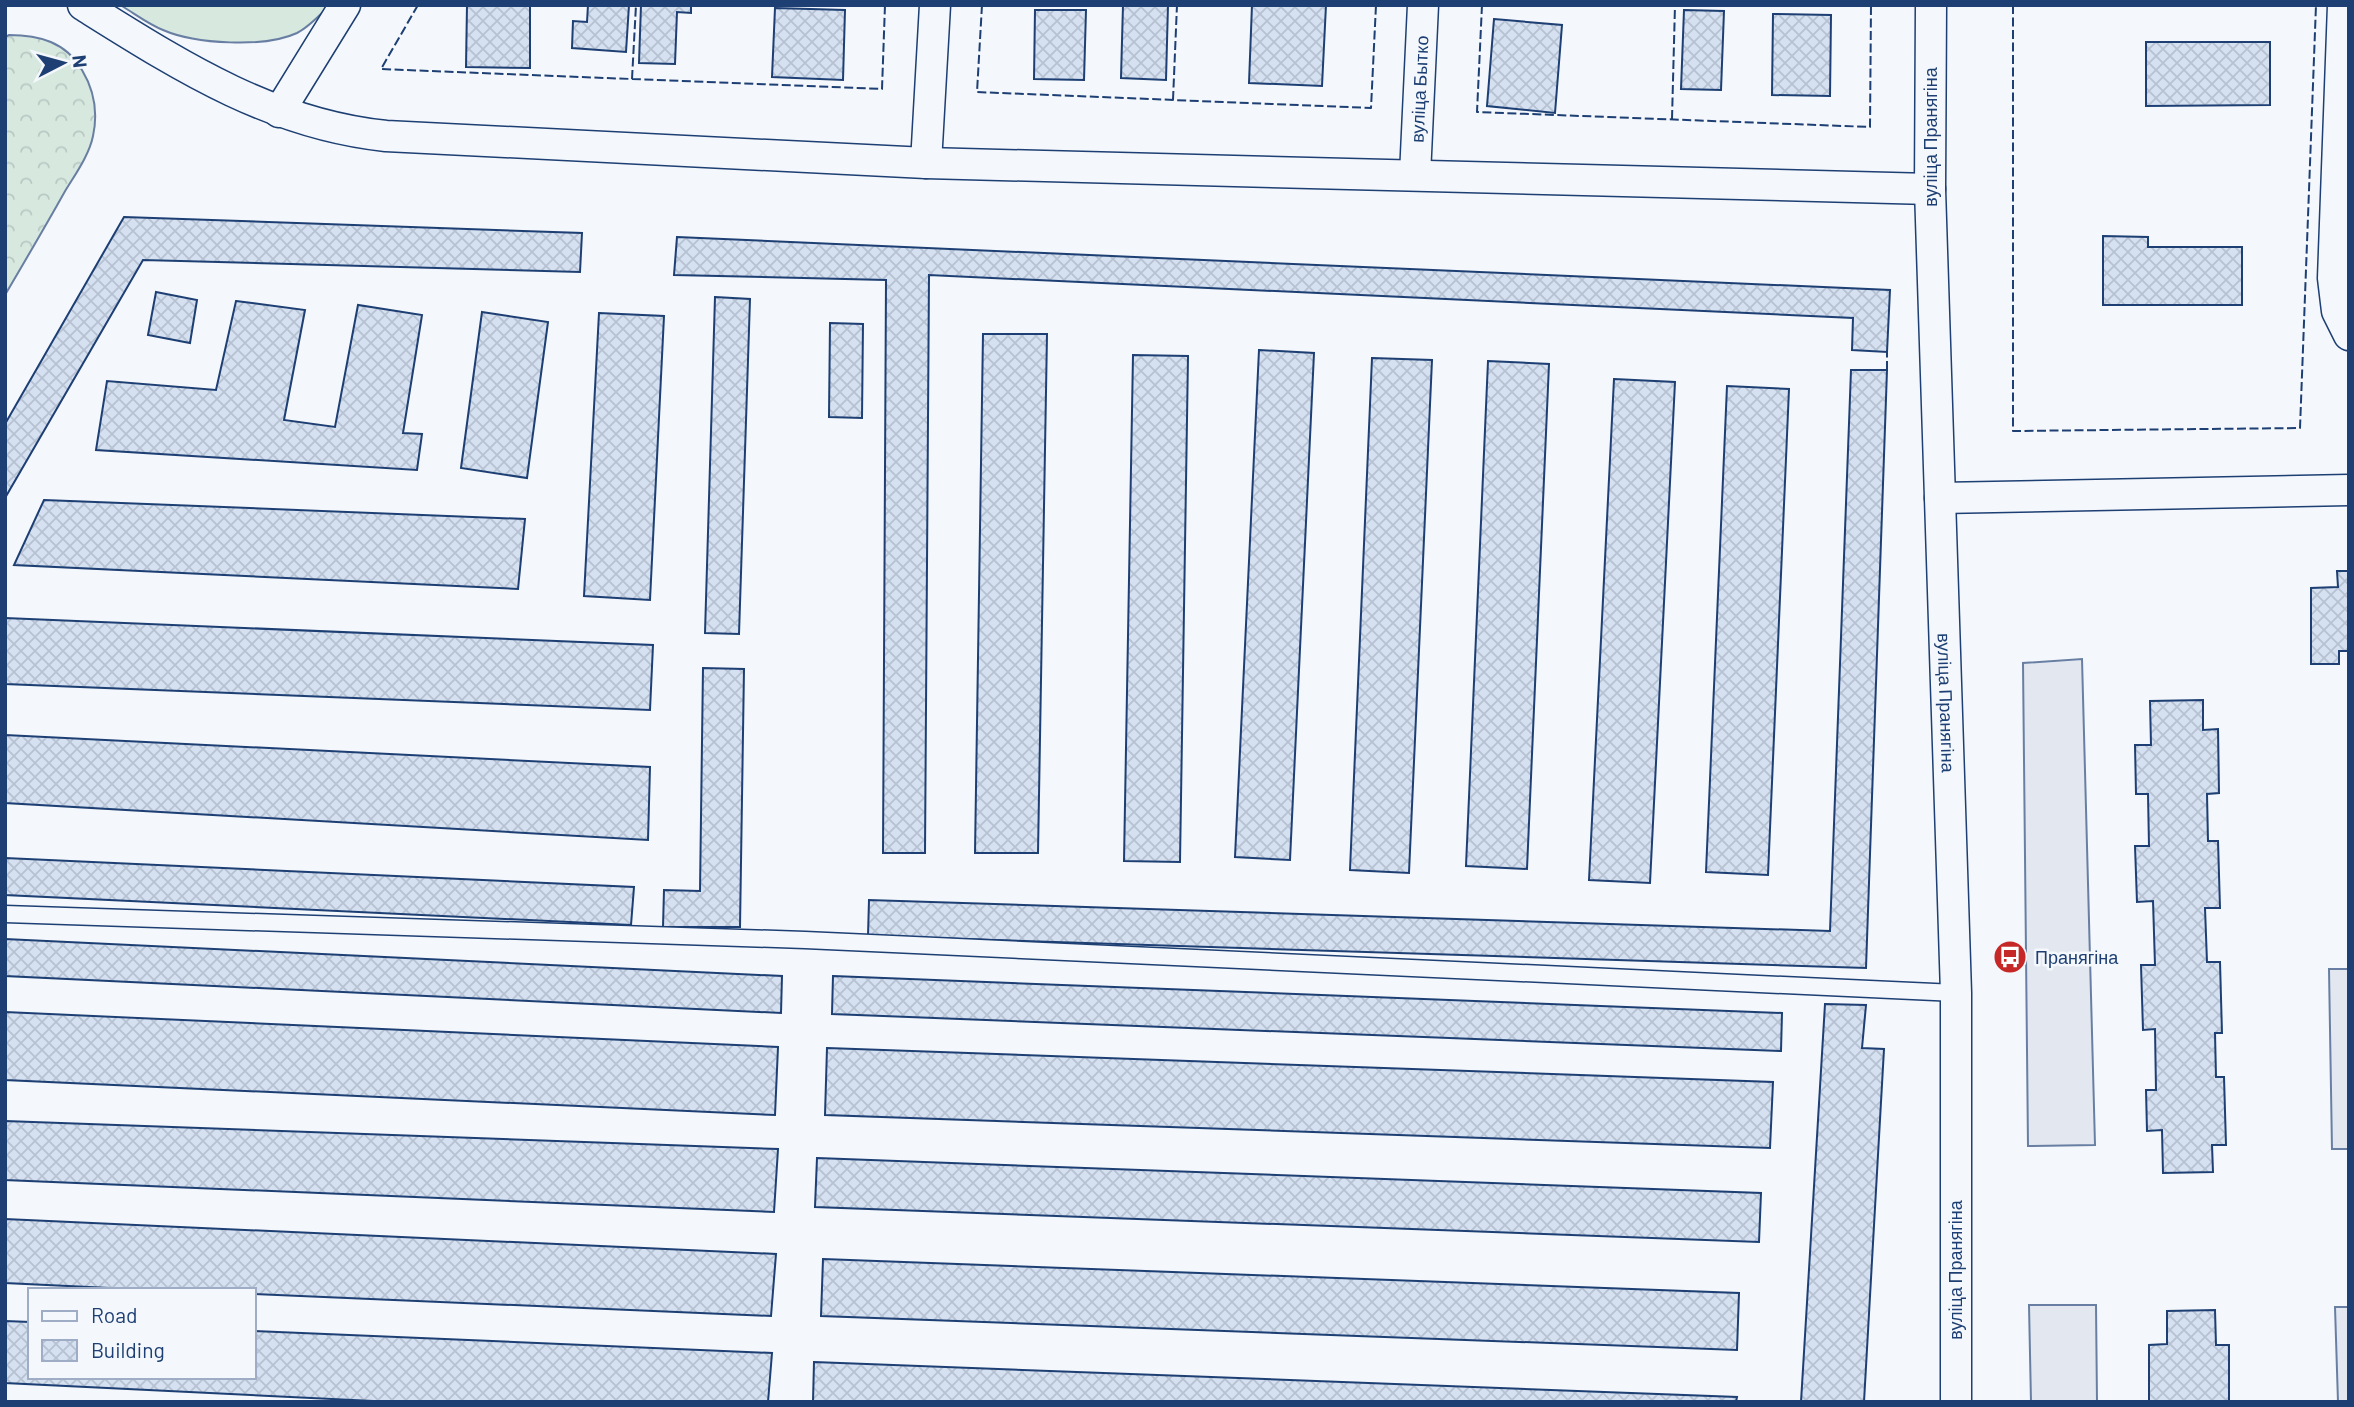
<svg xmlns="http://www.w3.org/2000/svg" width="2354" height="1407" font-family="Barlow,sans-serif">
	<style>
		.grass { fill: #d7e8df; stroke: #687fa3; stroke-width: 2 }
		.forest { fill: url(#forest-crowns); stroke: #687fa3; stroke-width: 2 }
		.parking { fill: #e3e8f0; stroke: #687fa3; stroke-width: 2 }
		.building { fill: url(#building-cross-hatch); stroke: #1d3f73; stroke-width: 2 }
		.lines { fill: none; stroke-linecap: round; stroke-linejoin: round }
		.service-casing { stroke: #1d3f73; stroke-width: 19 }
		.minor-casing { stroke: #1d3f73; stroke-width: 33 }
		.service { stroke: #f4f7fb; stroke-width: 16 }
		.minor { stroke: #f4f7fb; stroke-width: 30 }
		.fence { stroke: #1d3f73; stroke-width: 2; stroke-dasharray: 9 3.5; stroke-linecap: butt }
		.labels { text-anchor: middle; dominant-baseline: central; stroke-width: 5; stroke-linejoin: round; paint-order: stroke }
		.street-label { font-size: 18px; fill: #1d3f73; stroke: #f4f7fb }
		.poi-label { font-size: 18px; fill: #1d3f73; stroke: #f4f7fb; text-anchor: start }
	</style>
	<defs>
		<pattern id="forest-crowns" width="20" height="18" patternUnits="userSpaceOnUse" patternTransform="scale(1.75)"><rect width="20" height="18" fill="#d7e8df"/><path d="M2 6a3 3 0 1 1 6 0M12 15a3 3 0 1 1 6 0" fill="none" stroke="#b8c8c3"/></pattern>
		<pattern id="building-cross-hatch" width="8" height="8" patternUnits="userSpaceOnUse" patternTransform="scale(1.75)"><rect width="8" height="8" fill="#d5e0f0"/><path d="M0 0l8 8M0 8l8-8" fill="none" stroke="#b6c1d1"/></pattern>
	</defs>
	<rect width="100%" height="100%" fill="#f4f7fb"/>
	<path class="grass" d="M 120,5 L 330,5 C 320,15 309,27 297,33 C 265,48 195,44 163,30 C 148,24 134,13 120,5 Z"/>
	<path class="forest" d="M 9,35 C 39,35 66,42 82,70 C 94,90 98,113 93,136 C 89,156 74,176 64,193 C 45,227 25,261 5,295 L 5,37 Z"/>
	<path class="parking" d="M 2082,659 L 2095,1145 L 2028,1146 L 2023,663 Z
		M 2329,969 L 2349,969 L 2349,1149 L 2332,1149 Z
		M 2029,1305 L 2096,1305 L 2097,1402 L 2031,1402 Z
		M 2335,1307 L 2349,1307 L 2349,1402 L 2338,1402 Z"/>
	<path class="building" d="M 467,5 L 530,5 L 530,68 L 466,67 Z
		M 588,5 L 629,5 L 626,52 L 572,48 L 573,21 L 587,22 Z
		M 641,5 L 691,5 L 691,13 L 677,12 L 675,64 L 639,63 Z
		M 1123,5 L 1168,5 L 1166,80 L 1121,78 Z
		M 1252,5 L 1326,5 L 1322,86 L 1249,83 Z
		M 775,8 L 845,10 L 843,80 L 772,77 Z
		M 1035,10 L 1086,10 L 1084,80 L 1034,79 Z
		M 1684,10 L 1724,11 L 1721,90 L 1681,89 Z
		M 1773,14 L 1831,15 L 1830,96 L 1772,95 Z
		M 1494,19 L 1562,25 L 1555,113 L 1487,106 Z
		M 2146,42 L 2270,42 L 2270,105 L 2146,106 Z
		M 124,217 L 582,233 L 580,272 L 143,260 L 5,498 L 5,424 Z
		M 2103,236 L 2148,237 L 2148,247 L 2242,247 L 2242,305 L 2103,305 Z
		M 677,237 L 1890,290 L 1887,352 L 1852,350 L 1853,318 L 929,275 L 925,853 L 883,853 L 886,280 L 674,275 Z
		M 156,292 L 197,300 L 190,343 L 148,335 Z
		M 715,297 L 750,299 L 739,634 L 705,633 Z
		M 236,301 L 305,310 L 284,420 L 335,427 L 358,305 L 422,315 L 403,433 L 422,434 L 417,470 L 96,450 L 107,381 L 216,390 Z
		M 482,312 L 548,322 L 527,478 L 461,468 Z
		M 599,313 L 664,316 L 650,600 L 584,596 Z
		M 830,323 L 863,324 L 862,418 L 829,417 Z
		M 983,334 L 1047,334 L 1038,853 L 975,853 Z
		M 1259,350 L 1314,353 L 1290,860 L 1235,857 Z
		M 1133,355 L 1188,356 L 1180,862 L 1124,861 Z
		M 1372,358 L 1432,360 L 1409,873 L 1350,870 Z
		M 1488,361 L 1549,364 L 1527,869 L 1466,866 Z
		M 1851,370 L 1887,370 L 1866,968 L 868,936 L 869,900 L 1830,931 Z
		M 1614,379 L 1675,382 L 1650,883 L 1589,880 Z
		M 1727,386 L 1789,389 L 1768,875 L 1706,872 Z
		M 44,500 L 525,519 L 518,589 L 14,565 Z
		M 2337,571 L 2349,571 L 2349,651 L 2339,651 L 2339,664 L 2311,664 L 2311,588 L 2338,587 Z
		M 5,618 L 653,645 L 650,710 L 5,684 Z
		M 703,668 L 744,669 L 740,927 L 663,927 L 664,890 L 700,891 Z
		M 2203,700 L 2203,730 L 2218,729 L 2219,793 L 2207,794 L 2208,841 L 2218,841 L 2220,908 L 2205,908 L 2207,962 L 2220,962 L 2222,1033 L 2215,1033 L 2216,1077 L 2224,1077 L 2226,1145 L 2212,1145 L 2213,1172 L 2163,1173 L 2162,1130 L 2147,1131 L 2146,1090 L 2156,1090 L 2155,1029 L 2143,1030 L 2141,965 L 2155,965 L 2153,901 L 2137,902 L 2135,846 L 2149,846 L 2148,794 L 2136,794 L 2135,745 L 2151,745 L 2150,701 Z
		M 5,735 L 650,767 L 648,840 L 5,803 Z
		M 5,858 L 634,887 L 631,925 L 5,895 Z
		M 5,939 L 782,976 L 781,1013 L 5,976 Z
		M 833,976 L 1782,1013 L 1781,1051 L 832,1014 Z
		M 1825,1004 L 1866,1005 L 1862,1048 L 1884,1049 L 1864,1402 L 1801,1402 Z
		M 5,1012 L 778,1047 L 775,1115 L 5,1080 Z
		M 827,1048 L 1773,1082 L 1770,1148 L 825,1115 Z
		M 5,1121 L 778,1149 L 774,1212 L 5,1180 Z
		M 817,1158 L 1761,1193 L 1759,1242 L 815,1207 Z
		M 5,1219 L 776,1254 L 771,1316 L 254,1294 L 254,1290 L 152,1290 L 5,1283 Z
		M 823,1259 L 1739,1293 L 1737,1350 L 821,1316 Z
		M 2215,1310 L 2216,1345 L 2229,1345 L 2229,1402 L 2149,1401 L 2149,1345 L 2167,1344 L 2167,1311 Z
		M 5,1321 L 30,1322 L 30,1377 L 254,1377 L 254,1331 L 772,1353 L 768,1402 L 394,1402 L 5,1383 Z
		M 814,1362 L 1737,1397 L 1736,1402 L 813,1402 Z"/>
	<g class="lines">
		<defs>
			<path id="service" d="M 5,914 L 805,940 L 1956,993"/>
			<g id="minor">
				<path d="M 83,5 C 179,65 270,124 386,136 L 926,163 L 1930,189"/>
				<path id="s1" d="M 1931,5 L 1930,189 L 1956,993 L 1956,1402"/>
				<path d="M 2343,5 L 2333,278 L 2337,311 L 2349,335"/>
				<path d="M 279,112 L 345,5"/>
				<path d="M 926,163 L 935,5"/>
				<path id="s2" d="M 1415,175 L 1423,5"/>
				<path d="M 1940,498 L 2349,490"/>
			</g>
		</defs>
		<use href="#service" class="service-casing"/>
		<use href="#minor" class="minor-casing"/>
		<use href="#service" class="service"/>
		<use href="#minor" class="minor"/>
		<path class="fence" d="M 418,5 L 381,69 L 882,89 L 885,5
			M 982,5 L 977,92 L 1371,108 L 1376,5
			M 1482,5 L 1477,112 L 1870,127 L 1871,5
			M 2013,5 L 2013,431 L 2300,428 L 2316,5
			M 632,79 L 636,5
			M 1173,100 L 1177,5
			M 1672,119 L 1675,5
			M 1887,370 L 1887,352"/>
	</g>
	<defs>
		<symbol id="bus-disc" viewBox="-11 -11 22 22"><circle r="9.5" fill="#c62828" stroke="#f4f7fb"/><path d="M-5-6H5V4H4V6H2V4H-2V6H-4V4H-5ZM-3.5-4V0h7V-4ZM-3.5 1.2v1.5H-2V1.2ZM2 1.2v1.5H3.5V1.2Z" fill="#fff"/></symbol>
	</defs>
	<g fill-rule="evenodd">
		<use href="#bus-disc" x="1991" y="938" width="38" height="38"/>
	</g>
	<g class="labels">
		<g class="street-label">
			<text stroke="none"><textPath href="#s2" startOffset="86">вуліца Бытко</textPath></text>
			<text transform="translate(1930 137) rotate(-90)">вуліца Пранягіна</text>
			<text stroke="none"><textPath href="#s1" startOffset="698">вуліца Пранягіна</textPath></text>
			<text transform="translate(1955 1270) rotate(-90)">вуліца Пранягіна</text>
		</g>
		<g class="poi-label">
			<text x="2035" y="957">Пранягіна</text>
		</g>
	</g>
	<rect width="2354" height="1407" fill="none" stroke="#1d3f73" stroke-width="14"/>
	<rect x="28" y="1288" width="228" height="91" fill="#f4f7fb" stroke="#9eadc5" stroke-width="2"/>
	<rect x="42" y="1311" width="35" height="10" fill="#f4f7fb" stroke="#9eadc5" stroke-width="2"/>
	<text x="91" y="1323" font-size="21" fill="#1d3f73">Road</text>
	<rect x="42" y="1340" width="35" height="21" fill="url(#building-cross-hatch)" stroke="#9eadc5" stroke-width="2"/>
	<text x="91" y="1358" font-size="21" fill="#1d3f73">Building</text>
	<g transform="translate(63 63) rotate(84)" stroke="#f4f7fb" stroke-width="5" paint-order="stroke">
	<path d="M0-5L12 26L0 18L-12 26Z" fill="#1d3f73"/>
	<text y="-10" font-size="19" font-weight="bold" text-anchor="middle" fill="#1d3f73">N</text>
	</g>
</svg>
